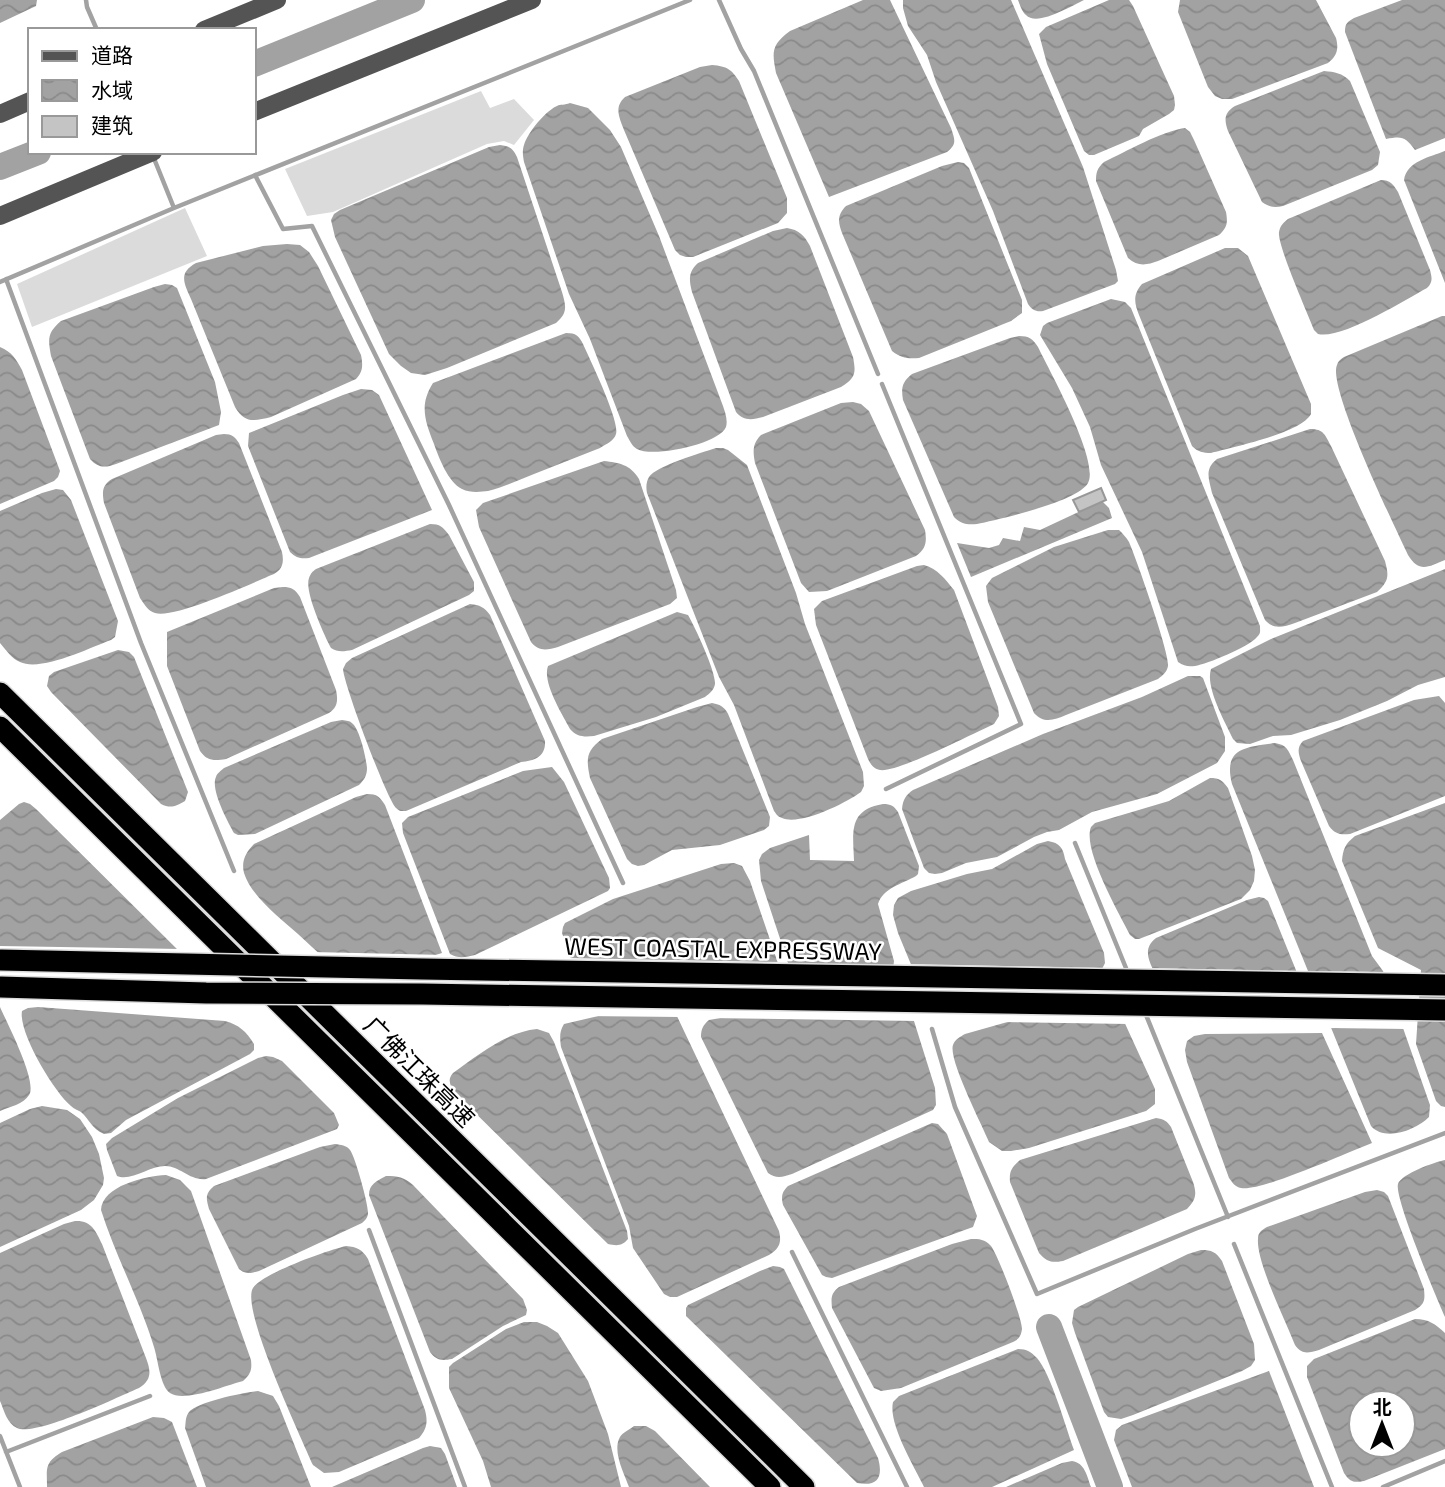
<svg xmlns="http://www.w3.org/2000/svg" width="1445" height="1487" font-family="'Exo 2','Noto Sans SC',sans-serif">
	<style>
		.garden { fill: #dbdbdb }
		.water { fill: url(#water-waves); fill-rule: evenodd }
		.pier { fill: #fff }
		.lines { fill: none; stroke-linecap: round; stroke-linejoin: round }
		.stream { stroke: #a2a2a2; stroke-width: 4.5 }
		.river { stroke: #a2a2a2; stroke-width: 26 }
		.building { fill: #c4c4c4; stroke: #989898; stroke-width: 2 }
		.highway-casing { stroke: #dbdbdb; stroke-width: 24 }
		.minor { stroke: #545454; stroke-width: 18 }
		.highway { stroke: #000; stroke-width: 21 }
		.highway-bridge-casing { stroke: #dbdbdb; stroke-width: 24; stroke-linecap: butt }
		.highway-bridge { stroke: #000; stroke-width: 21 }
		.labels { text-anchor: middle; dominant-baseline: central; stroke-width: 5; stroke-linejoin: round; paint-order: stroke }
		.street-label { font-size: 24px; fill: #000; stroke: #fff }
	</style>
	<defs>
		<pattern id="water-waves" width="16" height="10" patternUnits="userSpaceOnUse" patternTransform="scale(1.75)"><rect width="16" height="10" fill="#a2a2a2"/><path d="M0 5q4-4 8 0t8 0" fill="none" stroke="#8a8a8a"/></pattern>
	</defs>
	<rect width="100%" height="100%" fill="#fff"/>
	<path class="garden" d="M 481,91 L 490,108 L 514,99 L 534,120 L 514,145 L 504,141 L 487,144 L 333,212 L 307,216 L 285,169 Z
		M 185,208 L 207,256 L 32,327 L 17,284 Z"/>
	<path class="water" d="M 0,0 L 37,0 L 36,6 L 0,23 Z
		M 863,0 L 890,0 L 951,128 C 955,140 957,144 947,152 L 829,197 L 776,73 C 772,52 771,45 790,31 Z
		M 903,0 L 1011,0 L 1083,167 L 1116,270 L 1118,281 L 1115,284 L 1043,311 C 1036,312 1032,310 1028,304 L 993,211 L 936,82 L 927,55 L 908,26 L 903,8 Z
		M 1018,0 L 1084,0 C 1071,6 1037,27 1026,15 C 1022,12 1020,5 1018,0 Z
		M 1109,0 L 1129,0 L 1133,6 L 1174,96 L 1175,105 L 1174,110 L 1169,114 L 1143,129 L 1139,136 L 1094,155 L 1089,155 L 1084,151 L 1047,64 L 1039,34 L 1046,27 Z
		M 1180,0 L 1316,0 L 1336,38 C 1339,49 1337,56 1328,63 L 1232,99 L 1222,99 L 1215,96 L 1208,87 L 1178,12 Z
		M 1402,0 L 1445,0 L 1445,138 L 1415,150 C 1405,137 1403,136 1386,139 L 1345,32 C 1345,24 1347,22 1354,18 Z
		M 712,65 C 727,66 732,70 739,81 L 787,198 L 787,213 L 778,223 L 693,257 L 686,257 L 680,255 L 675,250 L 624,130 C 619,117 614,107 625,97 L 700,67 Z
		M 1324,71 C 1335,72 1342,73 1350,81 L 1380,152 L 1378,165 L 1372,170 L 1283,206 C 1274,208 1269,207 1262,202 L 1228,131 C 1224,119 1224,113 1235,106 Z
		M 570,103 L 588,108 L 610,130 L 621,147 L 659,236 L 723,406 C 725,412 728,420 726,427 C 719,444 653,458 637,449 C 632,446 630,441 627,436 L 590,339 L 569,294 L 524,162 C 523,156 522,151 524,145 C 528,132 546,110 559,105 C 560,105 569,104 570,103 Z
		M 1185,128 L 1190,132 L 1194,140 L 1226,212 C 1228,223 1227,228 1219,235 L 1158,261 C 1147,265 1138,267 1128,258 L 1096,181 C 1096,173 1097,168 1104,162 C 1125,152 1162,131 1185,128 Z
		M 500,145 C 510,146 513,149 517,157 L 562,292 C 566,306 568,313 556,323 L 447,368 L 425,375 L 411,373 L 401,366 L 389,354 L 335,237 L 331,220 L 334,214 L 340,210 L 489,147 Z
		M 1445,151 L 1445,283 L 1404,180 C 1407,161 1430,157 1445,151 Z
		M 958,162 L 964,163 L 969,168 L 1022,300 L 1022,313 L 1011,321 L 919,358 C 908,359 901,358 892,351 L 842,233 C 838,222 837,215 846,206 L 942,166 Z
		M 1381,180 C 1390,180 1393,184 1398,192 L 1430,270 C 1432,278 1433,282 1427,288 C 1405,300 1341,340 1318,334 L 1314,330 C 1308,314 1277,245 1279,232 C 1280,226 1283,223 1288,219 Z
		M 787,228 C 799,230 804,235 810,246 L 853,357 C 856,373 856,378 841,387 L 763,417 C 752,420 743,421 736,412 L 692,292 C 689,280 688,272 698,263 L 773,231 Z
		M 287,244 L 300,245 L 309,252 L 318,266 L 361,355 C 363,365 363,372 356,379 L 271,417 C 254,421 245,424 235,407 L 191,299 C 184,283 178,273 196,263 L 263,246 Z
		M 1225,248 L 1238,248 L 1248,256 L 1311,404 L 1311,414 C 1301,433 1233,447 1211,453 C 1203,453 1198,452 1192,446 L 1139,315 C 1134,303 1133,294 1142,284 Z
		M 165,284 L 172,285 L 177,288 L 215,382 L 221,412 L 219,425 L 116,464 C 105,468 98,468 90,459 L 51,356 C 48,339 47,333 61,321 L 154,287 Z
		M 1111,299 L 1125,302 L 1131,308 L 1260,626 C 1260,632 1261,633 1257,637 C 1249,647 1207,664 1195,666 C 1188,667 1184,666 1178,662 L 1142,552 L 1101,465 L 1090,427 L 1072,388 L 1040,335 L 1043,326 L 1047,323 Z
		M 1442,316 L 1445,316 L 1445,560 C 1428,567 1419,573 1408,555 C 1395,527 1327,387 1337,365 C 1338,361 1341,359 1344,357 Z
		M 566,333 C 576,333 579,336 583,344 C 590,360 620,421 616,434 C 614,441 606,444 600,448 C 578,457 556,465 534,474 C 519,480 504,487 488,491 C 480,492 470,493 462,489 C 448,482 439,458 434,444 C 425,421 419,405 433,383 Z
		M 1019,336 C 1029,336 1033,339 1038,347 C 1049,370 1100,461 1088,483 C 1077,502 1000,519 977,524 C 967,525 961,524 954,517 L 903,400 C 901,388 902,382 912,374 L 1010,338 Z
		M 0,347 C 12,352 16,359 22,370 L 60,471 L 58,477 L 54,481 L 0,504 Z
		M 361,389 L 372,390 L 379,395 L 432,510 L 309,558 C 301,559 296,558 290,552 L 248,446 L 249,433 L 343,395 Z
		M 853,402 L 861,404 L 869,411 L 925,530 C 927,542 926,549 916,556 L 827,591 L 809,592 L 801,583 L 755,463 C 753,452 752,444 761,435 L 841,403 Z
		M 1310,429 C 1324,429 1325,435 1331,446 L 1385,561 C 1389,576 1389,581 1377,592 L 1295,623 C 1283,627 1274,630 1265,620 L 1212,493 C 1209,479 1204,469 1217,459 Z
		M 224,434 C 232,434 235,437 239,443 L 282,552 C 284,562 283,569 274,574 C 252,583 175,619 155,613 C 148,611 144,604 140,598 L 104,503 C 102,492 102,485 112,479 L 216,435 Z
		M 716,448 L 723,448 L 728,450 L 747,465 L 796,593 L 805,624 L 863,772 L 864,786 L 861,792 C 846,803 800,826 782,818 C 777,816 777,815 774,811 L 734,705 L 719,677 L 647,493 C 646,488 646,482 649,477 C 656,466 701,453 716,448 Z
		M 604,461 C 619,463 630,464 639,479 L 676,590 L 677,598 L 670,604 L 558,647 C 547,650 539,652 531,642 L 479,527 L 476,510 L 483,503 Z
		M 56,489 L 63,490 L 71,500 L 118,621 L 115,637 L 111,640 C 89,648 41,672 20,662 C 12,659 6,650 0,643 L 0,511 L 42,493 Z
		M 1102,501 L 1109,508 L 1112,518 L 971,577 L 957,543 L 989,548 L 999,545 L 1003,538 L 1020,541 L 1024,527 L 1040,530 Z
		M 430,524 C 440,524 443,527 449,535 L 474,582 L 474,591 L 469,595 L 352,650 C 345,651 338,653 331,648 C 324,635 304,591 309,578 C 311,573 312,572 316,569 Z
		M 1108,530 L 1119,530 C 1123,534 1126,537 1129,542 C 1136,558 1170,654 1168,666 C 1167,672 1163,675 1158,679 L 1066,715 C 1054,720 1044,724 1034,713 L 988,602 L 986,586 L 992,578 L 1054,547 Z
		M 924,565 C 938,569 945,579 954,590 L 998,707 L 999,716 L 994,724 C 974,733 897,773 880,770 C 874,769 871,765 868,759 L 816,625 L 814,609 L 822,601 L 917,566 Z
		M 1445,569 L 1445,677 L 1418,685 L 1387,701 L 1340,720 L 1291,735 L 1273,736 L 1250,744 L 1237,743 L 1233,739 C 1225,722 1205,687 1211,669 L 1271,639 Z
		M 283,587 C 291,587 295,589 300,597 L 336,690 C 338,700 338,707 329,713 L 226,759 C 214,761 207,761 200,751 L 167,666 L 167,632 L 274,588 Z
		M 470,604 C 480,605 484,607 490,615 L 545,741 C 546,757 534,761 521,762 L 406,811 C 401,811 400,812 396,808 C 386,797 344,685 343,669 L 346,663 L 352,658 Z
		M 677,612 L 688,615 C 695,627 716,672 715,684 C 714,690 710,693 705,697 L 656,717 L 594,736 C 584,737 577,737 570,729 C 562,714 542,682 548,666 Z
		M 118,650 L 129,652 L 134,657 L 188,792 L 185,801 C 176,806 171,809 161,804 L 51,692 L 47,686 L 49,676 L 54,672 Z
		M 1188,676 L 1200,676 L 1203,678 L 1225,737 L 1225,751 L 1217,763 L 1157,794 L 1092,812 L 1059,830 L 1047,832 L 1034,837 L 997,857 L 966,863 L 942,873 L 935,874 L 929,873 L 924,868 L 902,809 C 903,799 906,795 913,790 L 1043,734 L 1142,697 Z
		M 1439,696 L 1445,703 L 1445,796 L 1350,834 C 1340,835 1335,834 1329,826 L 1301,761 C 1298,753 1297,747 1303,741 L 1414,700 Z
		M 712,703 C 724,705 727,710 731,721 L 770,817 L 769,826 L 764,830 L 720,845 L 672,850 L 644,865 L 638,866 L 632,864 L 627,859 L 590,778 C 586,759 586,751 602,739 L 697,707 Z
		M 342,720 C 347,721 349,720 353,724 C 360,731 366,757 367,768 C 367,776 364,780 359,785 L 255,834 L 238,835 L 234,833 C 228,822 210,789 216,777 C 217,773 221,771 224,768 L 331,722 Z
		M 1275,743 C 1287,745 1288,750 1293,760 L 1372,956 L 1383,971 L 1430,1105 L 1429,1117 C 1416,1130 1385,1142 1371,1126 L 1232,784 C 1223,748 1245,747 1275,743 Z
		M 552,767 L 564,782 L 609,878 L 610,888 L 608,891 L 475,955 C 466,957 459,959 450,954 L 403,833 L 402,823 L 408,817 L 523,771 Z
		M 1210,778 C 1219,778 1222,780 1228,788 L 1252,856 L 1255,870 L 1254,881 L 1250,890 L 1241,899 L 1139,939 L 1135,939 L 1130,935 C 1119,913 1082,849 1091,827 L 1095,823 L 1169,801 Z
		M 367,794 C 377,794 380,797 385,805 L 442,953 L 350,982 C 333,966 315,950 298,934 C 280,918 251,896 244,873 C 241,861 246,852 254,844 L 356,797 Z
		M 24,802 L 30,804 L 36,809 L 186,958 L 0,954 L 0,820 L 19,804 Z
		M 1445,803 L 1445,1107 L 1441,1106 L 1436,1101 L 1416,1044 L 1421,970 L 1378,948 L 1342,861 C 1343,849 1345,844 1355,836 Z
		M 883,804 C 891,804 894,806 898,812 L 919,866 L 918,874 L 916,876 C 902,884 883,888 878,904 L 894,961 L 893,969 L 791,972 L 761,881 L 759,860 L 762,854 L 770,848 L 809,835 L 810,860 L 854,861 C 853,832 848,810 883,804 Z
		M 1048,841 C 1060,843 1063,848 1065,859 L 1104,953 L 1105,963 L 1102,969 L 929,1008 L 898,933 L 893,915 L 894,905 L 898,898 L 911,891 L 967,874 L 992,869 L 1037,844 Z
		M 734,863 L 742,866 L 750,881 L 784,981 L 582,991 L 562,933 L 563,927 L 565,923 L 613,899 L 721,864 Z
		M 1259,897 L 1264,898 L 1268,901 L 1308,1000 L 1155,973 C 1148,960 1143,948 1156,938 L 1247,900 Z
		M 903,986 L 935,1088 L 936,1105 L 933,1110 L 792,1174 C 783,1177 776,1179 768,1173 L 701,1037 C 701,1029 703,1025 709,1020 Z
		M 1111,993 L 1155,1089 L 1155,1104 L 1146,1111 L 1029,1148 L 1011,1151 L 1002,1151 L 989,1142 C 982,1125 948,1059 953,1045 C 955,1039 960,1037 965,1034 Z
		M 650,1004 L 675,1012 L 779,1231 C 782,1243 779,1249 769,1255 L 677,1297 L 670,1297 L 664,1294 L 633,1248 L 629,1226 L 561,1047 C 560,1038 559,1032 564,1024 Z
		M 0,1007 C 7,1023 38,1082 29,1095 C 24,1104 9,1107 0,1111 Z
		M 38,1007 L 225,1021 C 239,1025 246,1031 254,1044 L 254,1050 L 250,1054 L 126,1120 L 111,1133 L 104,1134 C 91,1128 90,1120 81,1112 C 78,1110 74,1109 71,1106 C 54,1092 18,1032 22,1011 L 28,1008 Z
		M 537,1029 L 549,1033 L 554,1042 L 627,1231 L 628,1239 C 622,1246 617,1246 608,1244 L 455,1093 C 450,1085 447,1080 453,1073 C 478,1055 506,1032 537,1029 Z
		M 1322,1033 L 1372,1143 C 1348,1152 1261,1192 1241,1188 C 1235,1187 1232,1182 1229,1178 L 1187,1062 L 1185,1050 L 1187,1041 L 1194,1036 L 1205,1034 Z
		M 266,1056 L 273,1057 L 282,1061 L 334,1113 L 339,1125 L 337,1129 L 206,1179 C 190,1181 180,1166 165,1166 C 149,1166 131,1182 117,1176 L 107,1150 L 106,1144 L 112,1138 L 178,1098 L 258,1058 Z
		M 42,1106 L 67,1110 L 80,1119 L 92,1137 L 99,1154 L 104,1178 L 103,1185 L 94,1200 L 81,1210 L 0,1247 L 0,1123 L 30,1109 Z
		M 1156,1118 C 1164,1119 1167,1121 1171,1127 L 1193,1182 C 1197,1194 1196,1200 1187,1209 L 1063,1261 C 1052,1263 1047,1262 1039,1253 L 1010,1182 C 1009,1171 1012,1167 1020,1160 Z
		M 932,1123 L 938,1124 L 947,1134 L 977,1216 L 973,1227 L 832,1278 L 826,1277 L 822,1275 L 783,1205 C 781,1196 782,1192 788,1186 Z
		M 335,1144 C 341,1145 346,1145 350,1150 C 355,1156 369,1206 368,1214 C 367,1219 365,1220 362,1223 L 259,1271 C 251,1273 246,1275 239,1269 L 209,1209 C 206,1198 205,1194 214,1186 L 320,1147 Z
		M 1445,1160 L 1445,1317 C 1437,1299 1394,1198 1398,1184 C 1401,1174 1435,1162 1445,1160 Z
		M 166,1175 L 180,1180 L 191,1191 L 251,1360 C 252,1370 251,1374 243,1381 C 227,1385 184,1403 170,1393 C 160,1386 158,1359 154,1347 C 140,1301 116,1257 101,1210 C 102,1186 145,1176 166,1175 Z
		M 386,1176 C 398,1176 404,1177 413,1185 L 523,1299 L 527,1310 L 526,1315 L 503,1326 L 452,1359 C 441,1361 436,1360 430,1352 L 369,1195 C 369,1184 377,1181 386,1176 Z
		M 1377,1190 L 1384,1192 L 1388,1196 L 1424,1289 C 1425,1300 1425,1304 1415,1310 L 1319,1350 C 1308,1353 1302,1355 1295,1345 C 1286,1321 1256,1262 1258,1239 C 1258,1232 1262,1230 1267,1227 L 1365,1192 Z
		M 75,1221 C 91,1220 96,1231 102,1244 L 146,1358 C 151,1371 152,1380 139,1388 C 118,1397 35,1437 17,1428 C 7,1424 4,1410 0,1401 L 0,1253 L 64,1224 Z
		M 971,1239 C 979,1239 985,1239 991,1246 C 998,1255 1022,1318 1022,1329 C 1021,1336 1019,1339 1013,1342 L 901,1388 L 881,1391 L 874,1388 L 832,1308 C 831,1298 831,1293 839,1287 L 952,1244 Z
		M 346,1246 C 357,1247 362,1249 368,1259 L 425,1410 C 428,1422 427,1429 419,1438 L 339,1472 L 324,1473 L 313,1465 C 302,1439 240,1308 253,1288 C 261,1274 328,1250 346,1246 Z
		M 1201,1250 C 1212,1250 1216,1252 1222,1261 L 1254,1344 L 1255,1360 L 1251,1366 L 1242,1371 L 1133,1415 L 1121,1419 L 1108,1417 L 1104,1412 L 1075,1333 L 1072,1323 L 1074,1310 L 1078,1307 L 1188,1254 Z
		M 773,1266 L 780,1267 L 784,1269 L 878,1458 C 883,1476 879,1487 857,1483 L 686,1316 L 686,1308 L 688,1305 L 760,1271 Z
		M 1415,1319 C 1429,1319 1435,1324 1445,1333 L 1445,1449 L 1364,1481 C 1354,1483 1350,1482 1344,1473 L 1307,1377 L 1307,1366 L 1314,1359 ZM 1361,1403 L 1403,1403 L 1403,1445 L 1361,1445 Z
		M 524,1322 L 537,1322 L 547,1326 L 558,1333 L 588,1381 L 608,1434 L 621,1487 L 491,1487 L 483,1461 L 449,1388 L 449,1367 L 453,1363 L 506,1329 Z
		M 1018,1349 C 1027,1349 1031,1352 1037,1358 C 1051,1374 1066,1428 1074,1450 L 992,1487 L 924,1487 C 914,1466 888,1424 893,1402 L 899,1396 Z
		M 1269,1371 L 1314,1487 L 1132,1487 L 1114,1440 L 1116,1430 L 1122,1425 Z
		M 258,1391 L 273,1396 L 279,1406 L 311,1487 L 206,1487 L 185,1428 C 186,1423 185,1417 189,1412 C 197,1402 245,1392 258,1391 Z
		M 153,1417 L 164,1418 L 172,1422 L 197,1487 L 47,1487 C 47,1468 44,1463 62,1452 Z
		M 634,1426 L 646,1426 L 655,1431 L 710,1487 L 629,1487 C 624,1473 612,1451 620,1437 C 623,1432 629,1430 634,1426 Z
		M 430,1446 L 441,1448 L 445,1454 L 457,1487 L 332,1487 L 423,1448 Z
		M 1072,1461 C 1085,1463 1087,1476 1091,1487 L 1006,1487 L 1062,1463 Z"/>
	<path class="pier" d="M 0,946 L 181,949 L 189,956 L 0,957 Z
		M 312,952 L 445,955 L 350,986 Z
		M 567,958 L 782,962 L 788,980 L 784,984 L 581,994 L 579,992 Z
		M 907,964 L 1107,968 L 1102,973 L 929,1012 L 926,1009 Z
		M 1149,968 L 1300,971 L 1311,999 L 1195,998 L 1153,975 Z
		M 1305,971 L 1387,972 L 1407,1029 L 1328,1028 Z
		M 903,982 L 906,984 L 918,1021 L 707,1018 Z
		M 1111,989 L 1114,991 L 1129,1024 L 995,1022 Z
		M 649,1000 L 671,1004 L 678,1010 L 681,1017 L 583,1016 Z"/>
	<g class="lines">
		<path class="stream" d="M 86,0 L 87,7 L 97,30
			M 719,0 L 741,49 L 754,71 L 878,374
			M 153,156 L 174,208
			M 255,175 L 283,229 L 312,226 L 449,505 L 623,883
			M 6,279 L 141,643 L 234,871
			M 0,282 L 174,208 L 690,0
			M 882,384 L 1021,724 L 886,789
			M 1075,843 L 1128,973
			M 1144,1010 L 1228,1217
			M 932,1029 L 955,1107 L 1037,1294 L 1195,1229 L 1445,1133
			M 369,1230 L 465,1487
			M 1234,1244 L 1332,1487
			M 792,1252 L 907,1487
			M 0,1436 L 20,1487
			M 6,1452 L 150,1396
			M 1383,1487 L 1445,1461"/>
		<path class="river" d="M 254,64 L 412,0
			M 0,167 L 38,152
			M 1049,1327 L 1110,1487"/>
	</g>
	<path class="building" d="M 1101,488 L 1106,500 L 1079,512 L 1073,500 Z"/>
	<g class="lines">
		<defs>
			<path id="highway" d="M 0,693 L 804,1487
				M 0,727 L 770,1487"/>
		</defs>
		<use href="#highway" class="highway-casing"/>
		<path class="minor" d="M 204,30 L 277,0
			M 254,112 L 532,0
			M 0,114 L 30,101
			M 0,216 L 153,152"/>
		<use href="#highway" class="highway"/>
		<defs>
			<path id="highway-bridge" d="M 0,960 L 422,969 L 1445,985
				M 0,987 L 206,993 L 422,994 L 1445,1010"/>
		</defs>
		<use href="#highway-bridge" class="highway-bridge-casing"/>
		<use href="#highway-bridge" class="highway-bridge"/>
	</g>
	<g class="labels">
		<g class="street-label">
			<text transform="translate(723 948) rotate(1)">WEST COASTAL EXPRESSWAY</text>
			<text transform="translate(420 1071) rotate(45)">广佛江珠高速</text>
		</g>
	</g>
	<rect x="28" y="28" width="228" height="126" fill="#ffffff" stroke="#999999" stroke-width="2"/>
	<rect x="42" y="51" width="35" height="10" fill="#545454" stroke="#999999" stroke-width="2"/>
	<text x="91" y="63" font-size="21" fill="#000000">道路</text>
	<rect x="42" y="80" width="35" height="21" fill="url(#water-waves)" stroke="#999999" stroke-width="2"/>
	<text x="91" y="98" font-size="21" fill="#000000">水域</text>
	<rect x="42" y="116" width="35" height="21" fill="#c4c4c4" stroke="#999999" stroke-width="2"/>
	<text x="91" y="133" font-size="21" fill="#000000">建筑</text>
	<g transform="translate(1382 1424)"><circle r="33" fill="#ffffff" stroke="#999999" stroke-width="2"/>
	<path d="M0-5L12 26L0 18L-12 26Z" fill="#000000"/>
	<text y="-10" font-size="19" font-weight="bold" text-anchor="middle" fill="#000000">北</text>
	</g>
</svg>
